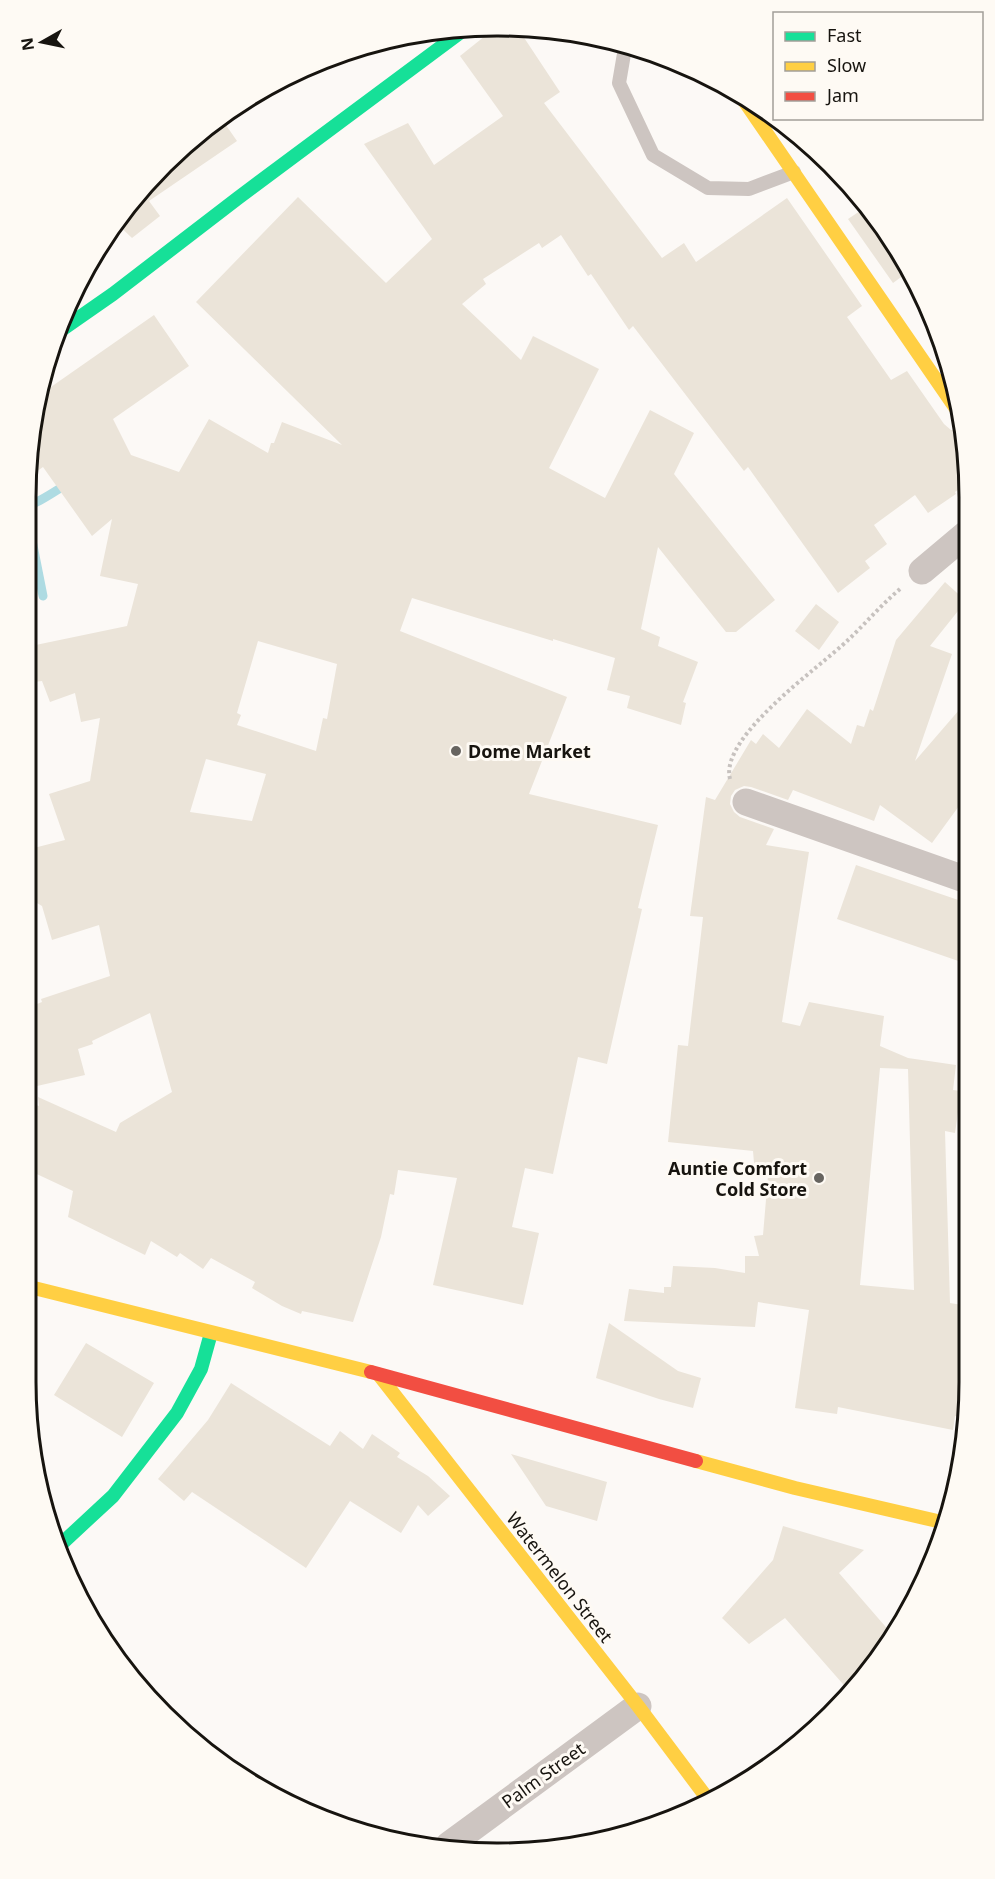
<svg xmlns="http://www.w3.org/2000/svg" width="995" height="1879" font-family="'Noto Sans',sans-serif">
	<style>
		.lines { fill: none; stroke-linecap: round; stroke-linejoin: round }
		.stream { stroke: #aedbe2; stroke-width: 9 }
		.building { fill: #ebe4d9; fill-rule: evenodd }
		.path { stroke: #c7c2bf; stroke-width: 4; stroke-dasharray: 3 3; stroke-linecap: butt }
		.lane { stroke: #cdc5c1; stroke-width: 14 }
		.street { stroke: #cdc5c1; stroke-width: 27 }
		.fast { stroke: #16e098; stroke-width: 14 }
		.slow { stroke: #ffcf43; stroke-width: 14 }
		.jam { stroke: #f24e42; stroke-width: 14 }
		.poi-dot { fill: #676460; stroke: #fefaf4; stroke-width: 2 }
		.labels { text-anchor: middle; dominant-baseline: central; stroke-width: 6; stroke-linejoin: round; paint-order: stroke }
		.poi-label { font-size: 18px; font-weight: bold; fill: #17140f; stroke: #fefaf4; text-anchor: start }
		.street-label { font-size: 18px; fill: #17140f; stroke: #fefaf4 }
		.rim { fill: none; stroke: #17140f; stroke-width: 3 }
	</style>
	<rect width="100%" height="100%" fill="#fcf9f6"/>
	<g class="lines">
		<path class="stream" d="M 26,505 C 39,504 55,490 68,484
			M 26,510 L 43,596"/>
	</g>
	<path class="building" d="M 517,27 L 560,92 L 544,103 L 662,258 L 684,243 L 696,262 L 787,198 L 862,306 L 847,317 L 891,380 L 907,371 L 944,424 L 951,430 L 964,430 L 966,484 L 955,492 L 956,494 L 928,513 L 915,495 L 874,525 L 887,544 L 865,561 L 870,568 L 838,593 L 748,467 L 744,471 L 633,326 L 629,330 L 591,274 L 588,276 L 561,235 L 542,248 L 539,243 L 483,279 L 486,284 L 462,304 L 521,360 L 533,336 L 599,369 L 549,468 L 605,498 L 650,410 L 694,433 L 674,474 L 775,600 L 736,632 L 726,632 L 658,547 L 641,629 L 660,637 L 658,646 L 698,662 L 683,702 L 686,703 L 681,725 L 627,708 L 630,696 L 607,690 L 615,658 L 553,639 L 553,641 L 412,598 L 400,631 L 567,697 L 529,794 L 658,825 L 638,908 L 642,909 L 607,1064 L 578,1057 L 553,1174 L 525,1168 L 512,1227 L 539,1233 L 523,1305 L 433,1285 L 457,1178 L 398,1170 L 394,1195 L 390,1194 L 381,1237 L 353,1322 L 302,1311 L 301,1314 L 282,1306 L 252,1288 L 255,1282 L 211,1258 L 203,1269 L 180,1253 L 177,1257 L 151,1241 L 145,1255 L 68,1217 L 73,1191 L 26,1169 L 26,1101 L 39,1106 L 38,1097 L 116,1132 L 120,1123 L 172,1092 L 150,1013 L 92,1041 L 93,1044 L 78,1049 L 85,1075 L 37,1086 L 32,1006 L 42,1002 L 41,999 L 110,976 L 99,925 L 52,940 L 42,906 L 37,903 L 26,850 L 65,840 L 49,794 L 90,781 L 100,718 L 81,722 L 75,693 L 50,702 L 42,681 L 26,683 L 26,647 L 127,626 L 138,584 L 100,576 L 112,519 L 92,536 L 43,467 L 26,479 L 26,467 L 38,396 L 154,315 L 189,366 L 113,419 L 131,455 L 179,472 L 209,419 L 268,453 L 271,443 L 274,443 L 282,422 L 342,445 L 196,302 L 298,197 L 386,283 L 432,239 L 364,144 L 408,123 L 434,165 L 503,116 L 460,56 L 495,28 ZM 258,641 L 337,664 L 327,719 L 323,718 L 316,751 L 237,725 L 241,715 L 237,713 ZM 206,759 L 266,774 L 252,821 L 190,812 Z
		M 221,118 L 237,141 L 149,201 L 160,216 L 132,238 L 115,222 L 123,210 L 187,142 Z
		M 866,207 L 893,247 L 908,272 L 893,283 L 848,219 Z
		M 945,582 L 966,601 L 930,646 L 952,654 L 915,761 L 966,702 L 967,795 L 932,843 L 880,805 L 874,821 L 793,790 L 788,800 L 751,787 L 744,786 L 735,790 L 731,796 L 730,804 L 734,812 L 740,817 L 774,829 L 766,845 L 809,852 L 782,1022 L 800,1026 L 809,1002 L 884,1016 L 880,1046 L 908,1058 L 956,1065 L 953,1090 L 961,1091 L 955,1133 L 945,1131 L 950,1303 L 968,1306 L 969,1412 L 967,1418 L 955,1416 L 953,1430 L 838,1407 L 837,1414 L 795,1408 L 809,1310 L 758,1302 L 755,1327 L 624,1321 L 629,1289 L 664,1293 L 664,1287 L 671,1287 L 673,1266 L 715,1268 L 745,1273 L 745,1256 L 759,1256 L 754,1236 L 763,1235 L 768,1176 L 755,1175 L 753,1151 L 668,1142 L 678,1045 L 688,1046 L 703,917 L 690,916 L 706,797 L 715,800 L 751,740 L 756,744 L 763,734 L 779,748 L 807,709 L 851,744 L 857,725 L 864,727 L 870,709 L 873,711 L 896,640 ZM 880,1068 L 908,1069 L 914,1290 L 860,1285 Z
		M 816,604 L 839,622 L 819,650 L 795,631 Z
		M 856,865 L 967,903 L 967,964 L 837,919 Z
		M 609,1323 L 678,1371 L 701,1378 L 693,1408 L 659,1399 L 596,1378 Z
		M 86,1343 L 154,1383 L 122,1437 L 54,1395 Z
		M 231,1383 L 330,1446 L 340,1431 L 363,1449 L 372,1434 L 400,1453 L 397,1457 L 428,1476 L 450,1496 L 428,1516 L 418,1505 L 401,1533 L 350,1501 L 306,1568 L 192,1492 L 184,1501 L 158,1479 L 208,1420 Z
		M 511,1454 L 607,1482 L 597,1521 L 546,1506 Z
		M 783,1526 L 864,1550 L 839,1573 L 891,1633 L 849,1691 L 785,1618 L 749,1644 L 722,1618 L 773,1560 Z"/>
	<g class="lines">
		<path class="path" d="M 730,779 C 719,737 819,668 848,640 C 866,623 881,605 900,589"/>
		<path class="lane" d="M 628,45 L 625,48 L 619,83 L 653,155 L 708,188 L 749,189 L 794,172"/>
		<path class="street" d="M 922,571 L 966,534
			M 746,802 L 967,880
			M 449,1845 L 638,1706"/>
		<path class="fast" d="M 57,333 L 113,294 L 238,198 L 465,29
			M 58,1547 L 113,1496 L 177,1413 L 201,1369 L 211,1333"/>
		<path class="slow" d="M 743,99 L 959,413
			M 26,1286 L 371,1372
			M 379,1375 L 638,1706 L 710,1802
			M 696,1461 L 795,1488 L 946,1523"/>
		<path class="jam" d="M 371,1372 L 696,1461"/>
	</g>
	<g class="poi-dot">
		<circle cx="456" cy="751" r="6"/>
		<circle cx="819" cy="1178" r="6"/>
	</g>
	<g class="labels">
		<g class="poi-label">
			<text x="468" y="751">Dome Market</text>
			<text x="807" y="1168" text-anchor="end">Auntie Comfort<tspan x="807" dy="21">Cold Store</tspan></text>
		</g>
		<g class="street-label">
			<text transform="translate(560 1577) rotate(52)">Watermelon Street</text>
			<text transform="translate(543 1775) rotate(-36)">Palm Street</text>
		</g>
	</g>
	<path d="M0 0H995V1879H0ZM497 36H498A461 461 0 0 1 959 497V1382A461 461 0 0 1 498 1843H497A461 461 0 0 1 36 1382V497A461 461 0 0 1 497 36Z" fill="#fefaf4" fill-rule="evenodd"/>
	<path class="rim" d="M497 36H498A461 461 0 0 1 959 497V1382A461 461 0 0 1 498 1843H497A461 461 0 0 1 36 1382V497A461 461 0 0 1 497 36Z"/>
	<rect x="773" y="12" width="210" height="108" fill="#fefaf4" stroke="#a29e98" stroke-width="1.5"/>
	<rect x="785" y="32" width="30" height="9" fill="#16e098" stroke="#a29e98" stroke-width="1.5"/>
	<text x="827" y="42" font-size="18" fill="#17140f">Fast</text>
	<rect x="785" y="62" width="30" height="9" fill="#ffcf43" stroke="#a29e98" stroke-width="1.5"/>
	<text x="827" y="72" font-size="18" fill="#17140f">Slow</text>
	<rect x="785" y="92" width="30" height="9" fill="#f24e42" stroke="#a29e98" stroke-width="1.5"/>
	<text x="827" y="102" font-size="18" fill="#17140f">Jam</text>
	<g transform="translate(42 42) rotate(261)" stroke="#fefaf4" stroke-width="4.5" paint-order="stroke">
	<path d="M0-4.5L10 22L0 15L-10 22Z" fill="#17140f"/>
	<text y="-9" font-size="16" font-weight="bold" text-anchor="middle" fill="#17140f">N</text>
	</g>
</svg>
